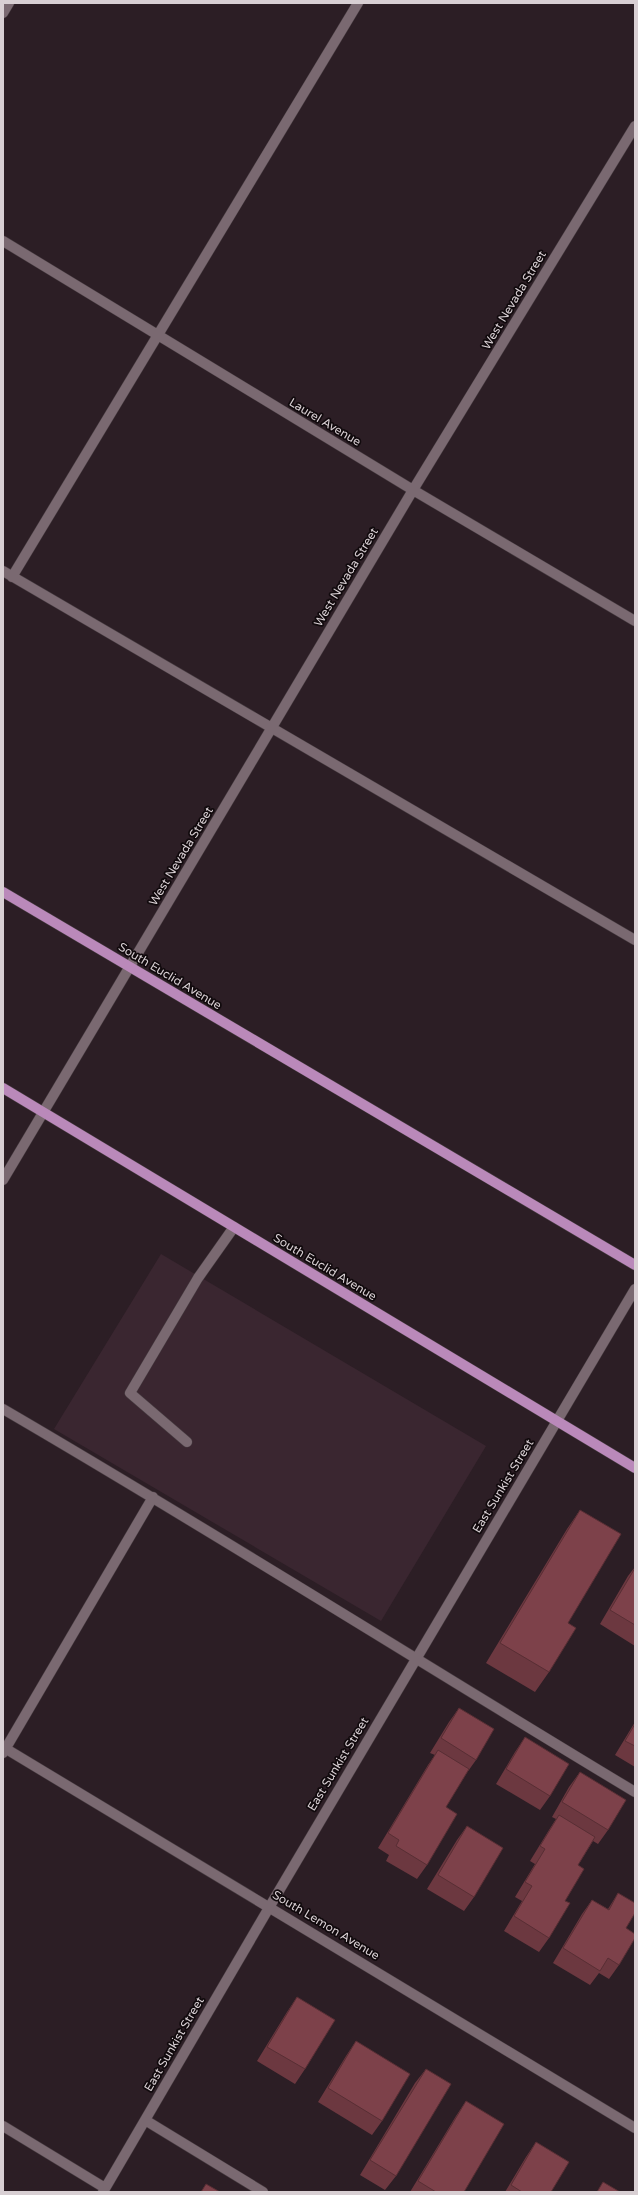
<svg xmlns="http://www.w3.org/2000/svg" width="638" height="2195" font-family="'Varela Round',sans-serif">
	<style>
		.built { fill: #3a2630 }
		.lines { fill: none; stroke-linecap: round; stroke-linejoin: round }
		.minor-casing { stroke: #473c41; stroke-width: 11 }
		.major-casing { stroke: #473c41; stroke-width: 11 }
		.minor { stroke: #7a6971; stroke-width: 10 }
		.major { stroke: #ba89ba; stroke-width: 10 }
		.wall { fill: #6c3840 }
		.building { fill: #7d414a; stroke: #582e34 }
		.labels { text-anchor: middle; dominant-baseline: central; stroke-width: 3.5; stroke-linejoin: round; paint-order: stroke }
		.street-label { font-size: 12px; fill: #d8cfd3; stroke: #110a0d }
	</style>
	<rect width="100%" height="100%" fill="#2c1e25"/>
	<path class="built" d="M 161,1254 L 486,1446 L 381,1621 L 54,1429 Z"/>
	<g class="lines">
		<defs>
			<path id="minor" d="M 3,13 L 9,3
				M 3,241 L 413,490 L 635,621
				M 3,571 L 635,940
				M 12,577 L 358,3
				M 3,1180 L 413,490 L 635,126
				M 3,1409 C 216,1533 424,1665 635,1792
				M 187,1442 L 130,1393 L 198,1278 L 234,1227
				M 3,1747 L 635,2128
				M 3,1753 L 153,1497
				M 145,2120 L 263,2192
				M 3,2126 L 105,2188
				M 103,2192 L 270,1906 L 635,1289"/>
			<path id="major" d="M 3,892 L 635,1265
				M 3,1088 L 635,1468"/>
		</defs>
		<use href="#minor" class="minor-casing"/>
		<use href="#major" class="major-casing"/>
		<use href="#minor" class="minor"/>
		<use href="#major" class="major"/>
	</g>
	<path class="wall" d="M 580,1510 L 568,1623 L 549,1672 L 535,1692 L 486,1663 L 567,1529 Z
		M 635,1567 L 635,1646 L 600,1624 L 628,1576 Z
		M 459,1708 L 476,1760 L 466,1774 L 446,1807 L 427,1865 L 417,1879 L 386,1861 L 389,1855 L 378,1848 L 428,1765 L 435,1755 L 430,1753 L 449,1722 Z
		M 635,1722 L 635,1767 L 615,1755 Z
		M 525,1737 L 550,1796 L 540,1810 L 496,1784 L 515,1752 Z
		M 580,1772 L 608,1830 L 598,1844 L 593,1841 L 578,1865 L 565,1901 L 549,1938 L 539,1952 L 504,1931 L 522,1901 L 515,1897 L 535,1864 L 530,1861 L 549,1830 L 556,1819 L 552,1817 L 569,1787 Z
		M 467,1826 L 474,1897 L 464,1911 L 427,1889 L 457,1840 Z
		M 618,1893 L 626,1928 L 619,1965 L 609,1979 L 599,1973 L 590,1985 L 553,1963 L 582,1914 L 592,1900 L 608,1909 Z
		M 297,1997 L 305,2069 L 295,2084 L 257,2061 L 287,2012 Z
		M 356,2041 L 382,2121 L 372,2135 L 318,2102 L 346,2056 Z
		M 426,2069 L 396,2176 L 385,2190 L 360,2175 L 415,2083 Z
		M 466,2101 L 464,2192 L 410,2192 L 456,2116 Z
		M 536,2142 L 551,2192 L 505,2192 L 526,2157 Z"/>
	<path class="building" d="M 580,1510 L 621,1534 L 568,1623 L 576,1628 L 549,1672 L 500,1643 Z
		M 635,1568 L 635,1625 L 610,1610 Z
		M 459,1708 L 494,1729 L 476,1760 L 441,1738 Z
		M 635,1724 L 635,1746 L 625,1741 Z
		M 525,1737 L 569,1764 L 550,1796 L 506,1769 Z
		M 438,1750 L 469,1769 L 446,1807 L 457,1814 L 427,1865 L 396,1846 L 399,1840 L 388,1833 Z
		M 580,1772 L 626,1800 L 608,1830 L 562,1802 Z
		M 559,1815 L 595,1837 L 578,1865 L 584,1869 L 565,1901 L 570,1903 L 549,1938 L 514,1916 L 532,1886 L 525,1882 L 545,1849 L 540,1846 Z
		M 467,1826 L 503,1848 L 474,1897 L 438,1875 Z
		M 618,1893 L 635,1903 L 635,1913 L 626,1928 L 635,1934 L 635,1938 L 619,1965 L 608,1958 L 600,1971 L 563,1948 L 592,1900 L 609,1910 Z
		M 297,1997 L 335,2020 L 305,2069 L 267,2047 Z
		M 356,2041 L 410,2074 L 382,2121 L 328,2088 Z
		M 426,2069 L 451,2084 L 396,2176 L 370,2160 Z
		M 466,2101 L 504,2124 L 464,2192 L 436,2192 L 418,2181 Z
		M 536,2142 L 569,2162 L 551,2192 L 522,2192 L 511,2185 Z
		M 603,2182 L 620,2192 L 597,2192 Z
		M 206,2184 L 220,2192 L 201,2192 Z"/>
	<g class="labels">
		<g class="street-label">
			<text transform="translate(514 300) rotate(-59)">West Nevada Street</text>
			<text transform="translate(325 422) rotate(31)">Laurel Avenue</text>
			<text transform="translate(346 577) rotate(-59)">West Nevada Street</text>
			<text transform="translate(181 856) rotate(-59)">West Nevada Street</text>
			<text transform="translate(170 976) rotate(31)">South Euclid Avenue</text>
			<text transform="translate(325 1267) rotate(31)">South Euclid Avenue</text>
			<text transform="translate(503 1486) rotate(-59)">East Sunkist Street</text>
			<text transform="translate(338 1764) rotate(-59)">East Sunkist Street</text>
			<text transform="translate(326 1925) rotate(31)">South Lemon Avenue</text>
			<text transform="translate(174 2044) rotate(-60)">East Sunkist Street</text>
		</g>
	</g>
	<rect width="638" height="2195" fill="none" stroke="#d8cfd3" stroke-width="8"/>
</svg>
